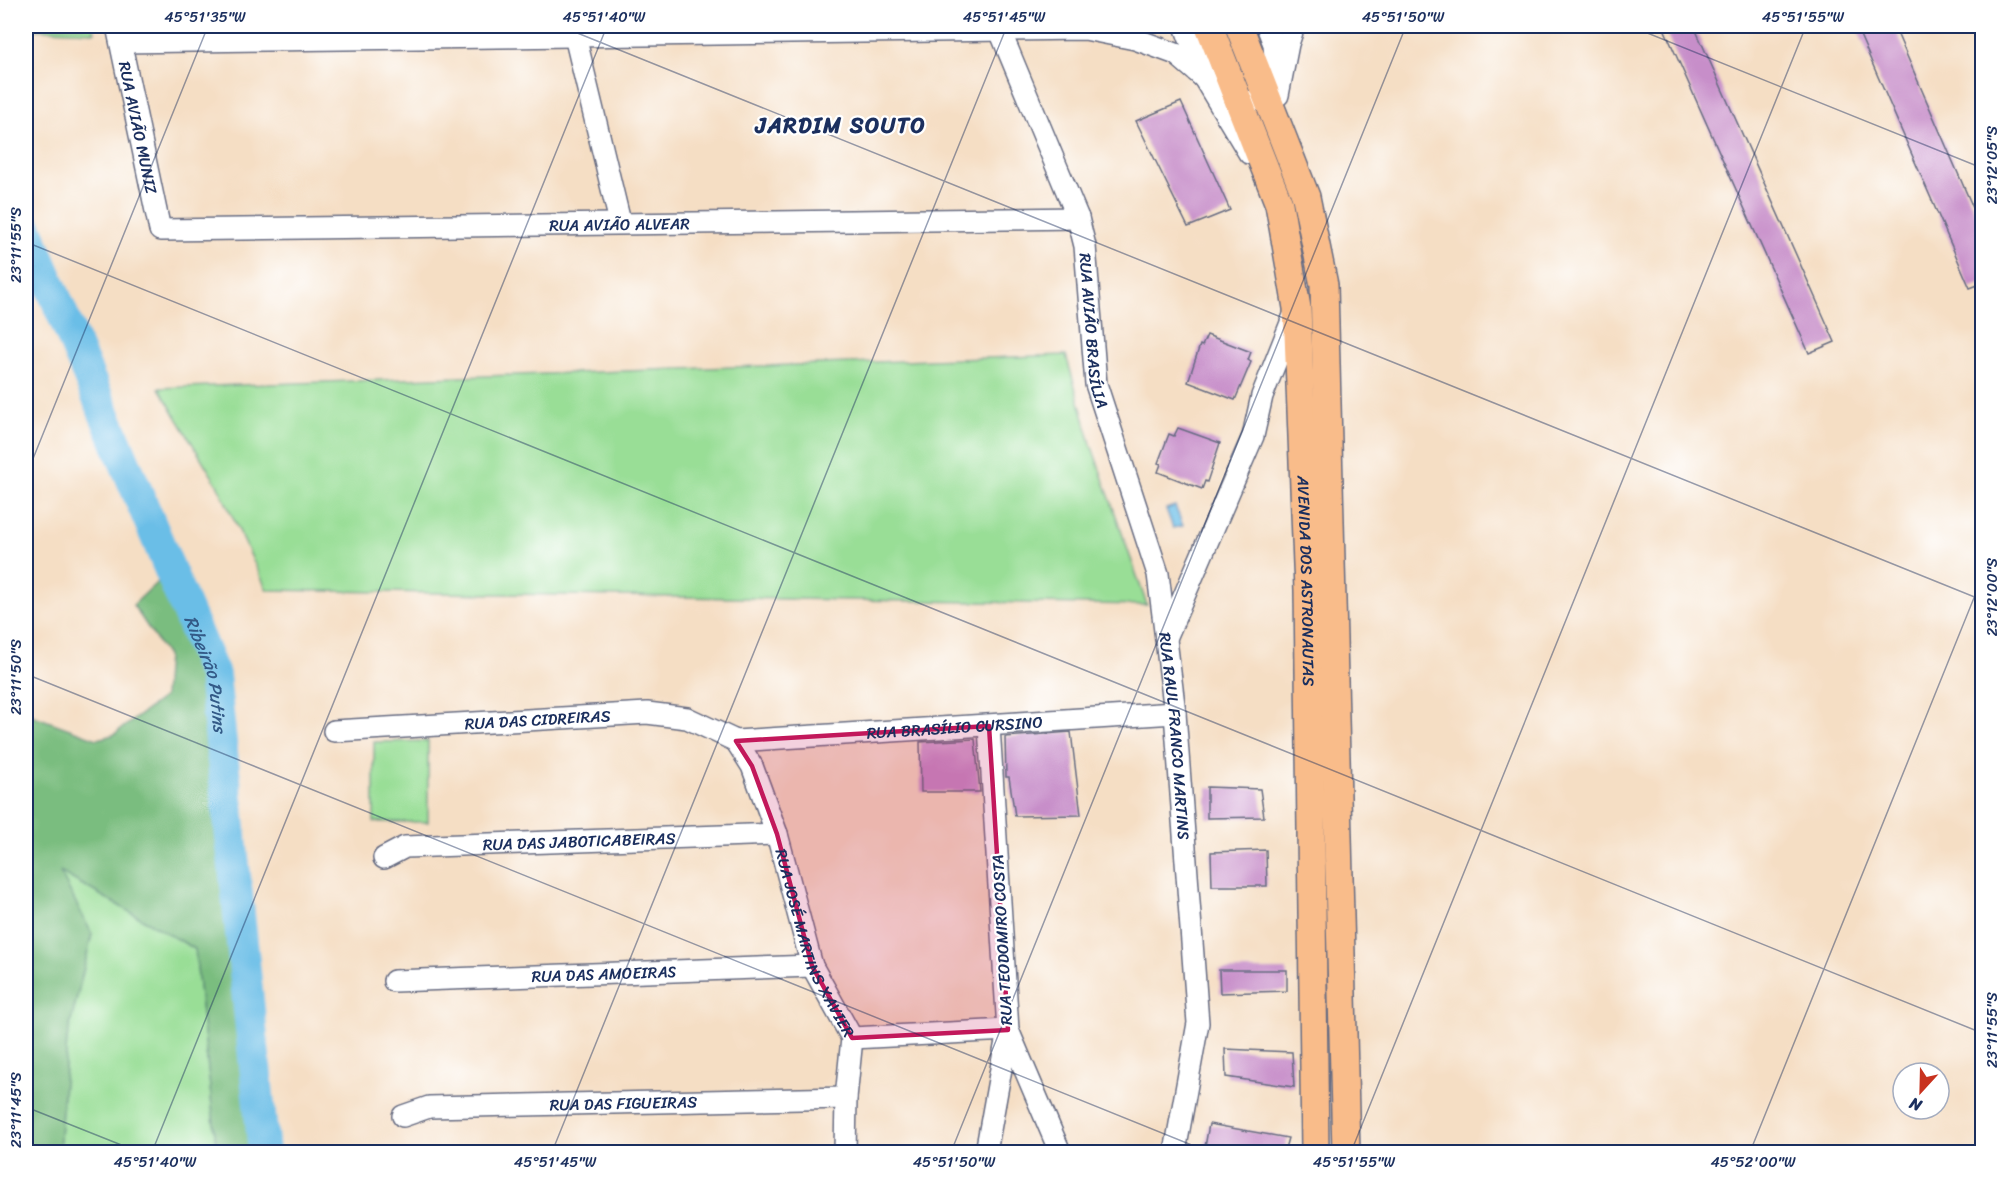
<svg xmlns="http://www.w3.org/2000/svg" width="2008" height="1178" font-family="Sriracha,sans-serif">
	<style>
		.green { fill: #99de96; stroke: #5a867a; stroke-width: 1.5 }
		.forest { fill: #7abd7f; stroke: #4a766e; stroke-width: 1.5 }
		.water { fill: #6bbee7; stroke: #4376a2; stroke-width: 1.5 }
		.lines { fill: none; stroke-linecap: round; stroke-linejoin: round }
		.river { stroke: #6bbee7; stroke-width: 32 }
		.building { fill: #c78ec9 }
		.minor-casing { stroke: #676c82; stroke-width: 24 }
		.major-casing { stroke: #676c82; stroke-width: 30 }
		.minor { stroke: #fff; stroke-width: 21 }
		.major { stroke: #f9bc8a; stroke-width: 27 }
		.marked { fill: #c2185b; fill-opacity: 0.2; stroke: #c2185b; stroke-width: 4.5; stroke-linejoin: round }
		.ticks { fill: none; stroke: #1b2f5e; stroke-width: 1.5; stroke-opacity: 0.45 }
		.labels { text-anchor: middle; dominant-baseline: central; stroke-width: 4.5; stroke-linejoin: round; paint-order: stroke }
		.street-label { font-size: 16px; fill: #1b2f5e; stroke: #fff }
		.water-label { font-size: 18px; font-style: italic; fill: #335a87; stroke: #fff }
		.district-label { font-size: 22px; font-weight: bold; letter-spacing: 1.5px; fill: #1b2f5e; stroke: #fff }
		.neatline { fill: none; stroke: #1b2f5e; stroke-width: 2 }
		.ticks-label { font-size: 15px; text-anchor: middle; fill: #1b2f5e }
	</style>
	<rect width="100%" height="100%" fill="#fff"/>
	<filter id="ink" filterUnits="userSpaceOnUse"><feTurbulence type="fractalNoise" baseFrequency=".0167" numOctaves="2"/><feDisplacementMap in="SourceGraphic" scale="12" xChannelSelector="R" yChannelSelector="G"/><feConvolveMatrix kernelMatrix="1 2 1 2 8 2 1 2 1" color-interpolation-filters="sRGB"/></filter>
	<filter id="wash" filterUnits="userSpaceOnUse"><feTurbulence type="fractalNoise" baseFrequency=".008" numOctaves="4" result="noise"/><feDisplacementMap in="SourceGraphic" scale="24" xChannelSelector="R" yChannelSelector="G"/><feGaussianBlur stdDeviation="1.35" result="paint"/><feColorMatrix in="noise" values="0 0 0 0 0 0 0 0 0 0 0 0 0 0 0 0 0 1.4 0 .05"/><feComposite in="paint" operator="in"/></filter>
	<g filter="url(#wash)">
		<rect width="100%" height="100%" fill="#f5dec4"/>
		<path class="green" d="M 26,26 L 93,26 L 95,32 L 26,29 Z
			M 1066,355 L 1091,444 L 1147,605 L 267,590 L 218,486 L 159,388 Z
			M 428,741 L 428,822 L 374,822 L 374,742 Z
			M 59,871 L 195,949 L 217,1152 L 59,1152 L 67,1038 L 92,934 Z"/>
		<path class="forest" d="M 170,570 L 214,675 L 264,1152 L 217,1152 L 195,949 L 60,872 L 92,934 L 67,1038 L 59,1152 L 26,1152 L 26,713 L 97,739 L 113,735 L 164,697 L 167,656 L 133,605 Z"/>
		<path class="water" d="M 1175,506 L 1183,526 L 1173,528 L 1166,509 Z"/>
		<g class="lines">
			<path class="river" id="s1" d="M 26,227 L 214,675 L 264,1152"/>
		</g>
		<g id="blocks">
			<path class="building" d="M 1663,26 L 1694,26 L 1835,342 L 1809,353 Z
				M 1856,26 L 1894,26 L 1983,231 L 1983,283 L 1970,288 Z
				M 1181,102 L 1230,210 L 1188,227 L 1136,121 Z
				M 1207,335 L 1251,352 L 1248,360 L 1251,362 L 1235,400 L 1188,382 L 1200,345 L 1202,346 Z
				M 1178,428 L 1220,443 L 1207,482 L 1205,481 L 1202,489 L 1158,472 L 1161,464 L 1158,463 L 1169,434 L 1174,436 Z
				M 1071,732 L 1081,815 L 1015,816 L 1009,777 L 1006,777 L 1005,737 Z
				M 975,739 L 980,792 L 921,792 L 920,742 Z
				M 1207,787 L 1260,789 L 1264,817 L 1207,818 Z
				M 1266,850 L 1267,886 L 1212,886 L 1211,852 Z
				M 1219,970 L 1287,970 L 1287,991 L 1220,993 Z
				M 1225,1049 L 1292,1052 L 1294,1087 L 1226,1077 Z
				M 1209,1124 L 1288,1138 L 1284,1152 L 1228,1152 L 1205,1147 Z"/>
		</g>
	</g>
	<g filter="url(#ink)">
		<use href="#blocks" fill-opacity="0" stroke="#676c82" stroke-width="1.5"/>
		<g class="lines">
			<defs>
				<g id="minor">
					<path id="s2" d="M 117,26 L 160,230 L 1078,218"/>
					<path id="s3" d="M 998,26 L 1078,218 L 1085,246 L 1096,384 L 1158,574 L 1175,713 L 1198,1023 L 1175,1152"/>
					<path d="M 1185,26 L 1204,78 L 1249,153"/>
					<path d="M 1267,26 L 1274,44 L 1276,69"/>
					<path d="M 575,36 L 620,222"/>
					<path d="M 122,42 L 1085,29 L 1135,39 L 1176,54 L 1204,78"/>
					<path d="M 1255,100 L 1278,95 L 1288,44 L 1294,26"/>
					<path d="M 1166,638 L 1253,436 L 1262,396 L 1295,313"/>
					<path id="s4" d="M 334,731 L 647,713 L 687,718 L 736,741 L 1175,713"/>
					<path id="s5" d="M 736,741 L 752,766 L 777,834 L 812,966 L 852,1038 L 846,1098 L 845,1152"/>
					<path id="s6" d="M 384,858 L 405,847 L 777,834"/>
					<path id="s7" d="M 394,981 L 812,966"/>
					<path d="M 852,1038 L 1008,1030 L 1060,1152"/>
					<path id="s8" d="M 403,1116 L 429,1107 L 846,1098"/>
					<path d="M 986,1152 L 1008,1030 L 989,726"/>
				</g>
				<g id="major">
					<path id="s9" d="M 1209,26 L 1279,204 L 1297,308 L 1308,590 L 1315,1152"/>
					<path d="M 1239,26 L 1306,197 L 1324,285 L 1346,1152"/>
				</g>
			</defs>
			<use href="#minor" class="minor-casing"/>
			<use href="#major" class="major-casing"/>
			<use href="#minor" class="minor"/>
			<use href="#major" class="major"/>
		</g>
	</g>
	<path class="marked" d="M 989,726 L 1008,1030 L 852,1038 L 812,966 L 777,834 L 752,766 L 736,741 Z"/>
	<path class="ticks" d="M 560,26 L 1982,600M 1630,26 L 1982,168M 26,242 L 1982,1033M 26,476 L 208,26M 26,674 L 1209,1152M 26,1107 L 139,1152M 152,1152 L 607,26M 552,1152 L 1007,26M 951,1152 L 1406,26M 1351,1152 L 1806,26M 1750,1152 L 1982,578"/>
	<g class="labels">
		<g class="street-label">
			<text stroke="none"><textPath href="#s2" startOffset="104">RUA AVIÃO MUNIZ</textPath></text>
			<text stroke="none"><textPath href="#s2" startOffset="668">RUA AVIÃO ALVEAR</textPath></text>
			<text stroke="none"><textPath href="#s3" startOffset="322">RUA AVIÃO BRASÍLIA</textPath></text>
			<text stroke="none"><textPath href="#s9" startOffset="570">AVENIDA DOS ASTRONAUTAS</textPath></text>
			<text stroke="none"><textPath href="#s4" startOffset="204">RUA DAS CIDREIRAS</textPath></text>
			<text stroke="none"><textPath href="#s4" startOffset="627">RUA BRASÍLIO CURSINO</textPath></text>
			<text stroke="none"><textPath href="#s3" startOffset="738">RUA RAUL FRANCO MARTINS</textPath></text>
			<text stroke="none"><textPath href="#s6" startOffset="198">RUA DAS JABOTICABEIRAS</textPath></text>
			<text transform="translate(1002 940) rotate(-93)">RUA TEODOMIRO COSTA</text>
			<text stroke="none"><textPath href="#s5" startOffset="218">RUA JOSÉ MARTINS XAVIER</textPath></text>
			<text stroke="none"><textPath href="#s7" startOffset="210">RUA DAS AMOEIRAS</textPath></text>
			<text stroke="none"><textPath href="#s8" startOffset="222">RUA DAS FIGUEIRAS</textPath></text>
		</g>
		<g class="water-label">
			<text stroke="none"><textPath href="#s1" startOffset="483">Ribeirão Putins</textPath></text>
		</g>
		<g class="district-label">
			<text x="841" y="125">JARDIM SOUTO</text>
		</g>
	</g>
	<rect width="2008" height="1178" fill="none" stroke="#fff" stroke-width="66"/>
	<g transform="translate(1921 1091) rotate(202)"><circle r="28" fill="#ffffff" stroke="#a4acbf" stroke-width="1.5"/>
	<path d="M0-4.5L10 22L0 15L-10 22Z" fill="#c8321e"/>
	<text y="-9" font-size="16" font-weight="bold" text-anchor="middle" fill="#1b2f5e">N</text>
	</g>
	<rect x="33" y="33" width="1942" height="1112" class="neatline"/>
	<g class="ticks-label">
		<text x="205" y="22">45°51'35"W</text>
		<text x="604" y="22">45°51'40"W</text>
		<text x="1004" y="22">45°51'45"W</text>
		<text x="1403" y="22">45°51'50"W</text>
		<text x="1803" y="22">45°51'55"W</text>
		<text transform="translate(1992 165) rotate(-90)" y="5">23°12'05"S</text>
		<text transform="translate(16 245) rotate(-90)" y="5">23°11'55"S</text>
		<text transform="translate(1992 597) rotate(-90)" y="5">23°12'00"S</text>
		<text transform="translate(16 677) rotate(-90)" y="5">23°11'50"S</text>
		<text transform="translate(1992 1030) rotate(-90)" y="5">23°11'55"S</text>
		<text transform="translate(16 1110) rotate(-90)" y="5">23°11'45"S</text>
		<text x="155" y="1167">45°51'40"W</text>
		<text x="555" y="1167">45°51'45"W</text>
		<text x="954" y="1167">45°51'50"W</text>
		<text x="1354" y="1167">45°51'55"W</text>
		<text x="1753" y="1167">45°52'00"W</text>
	</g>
</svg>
